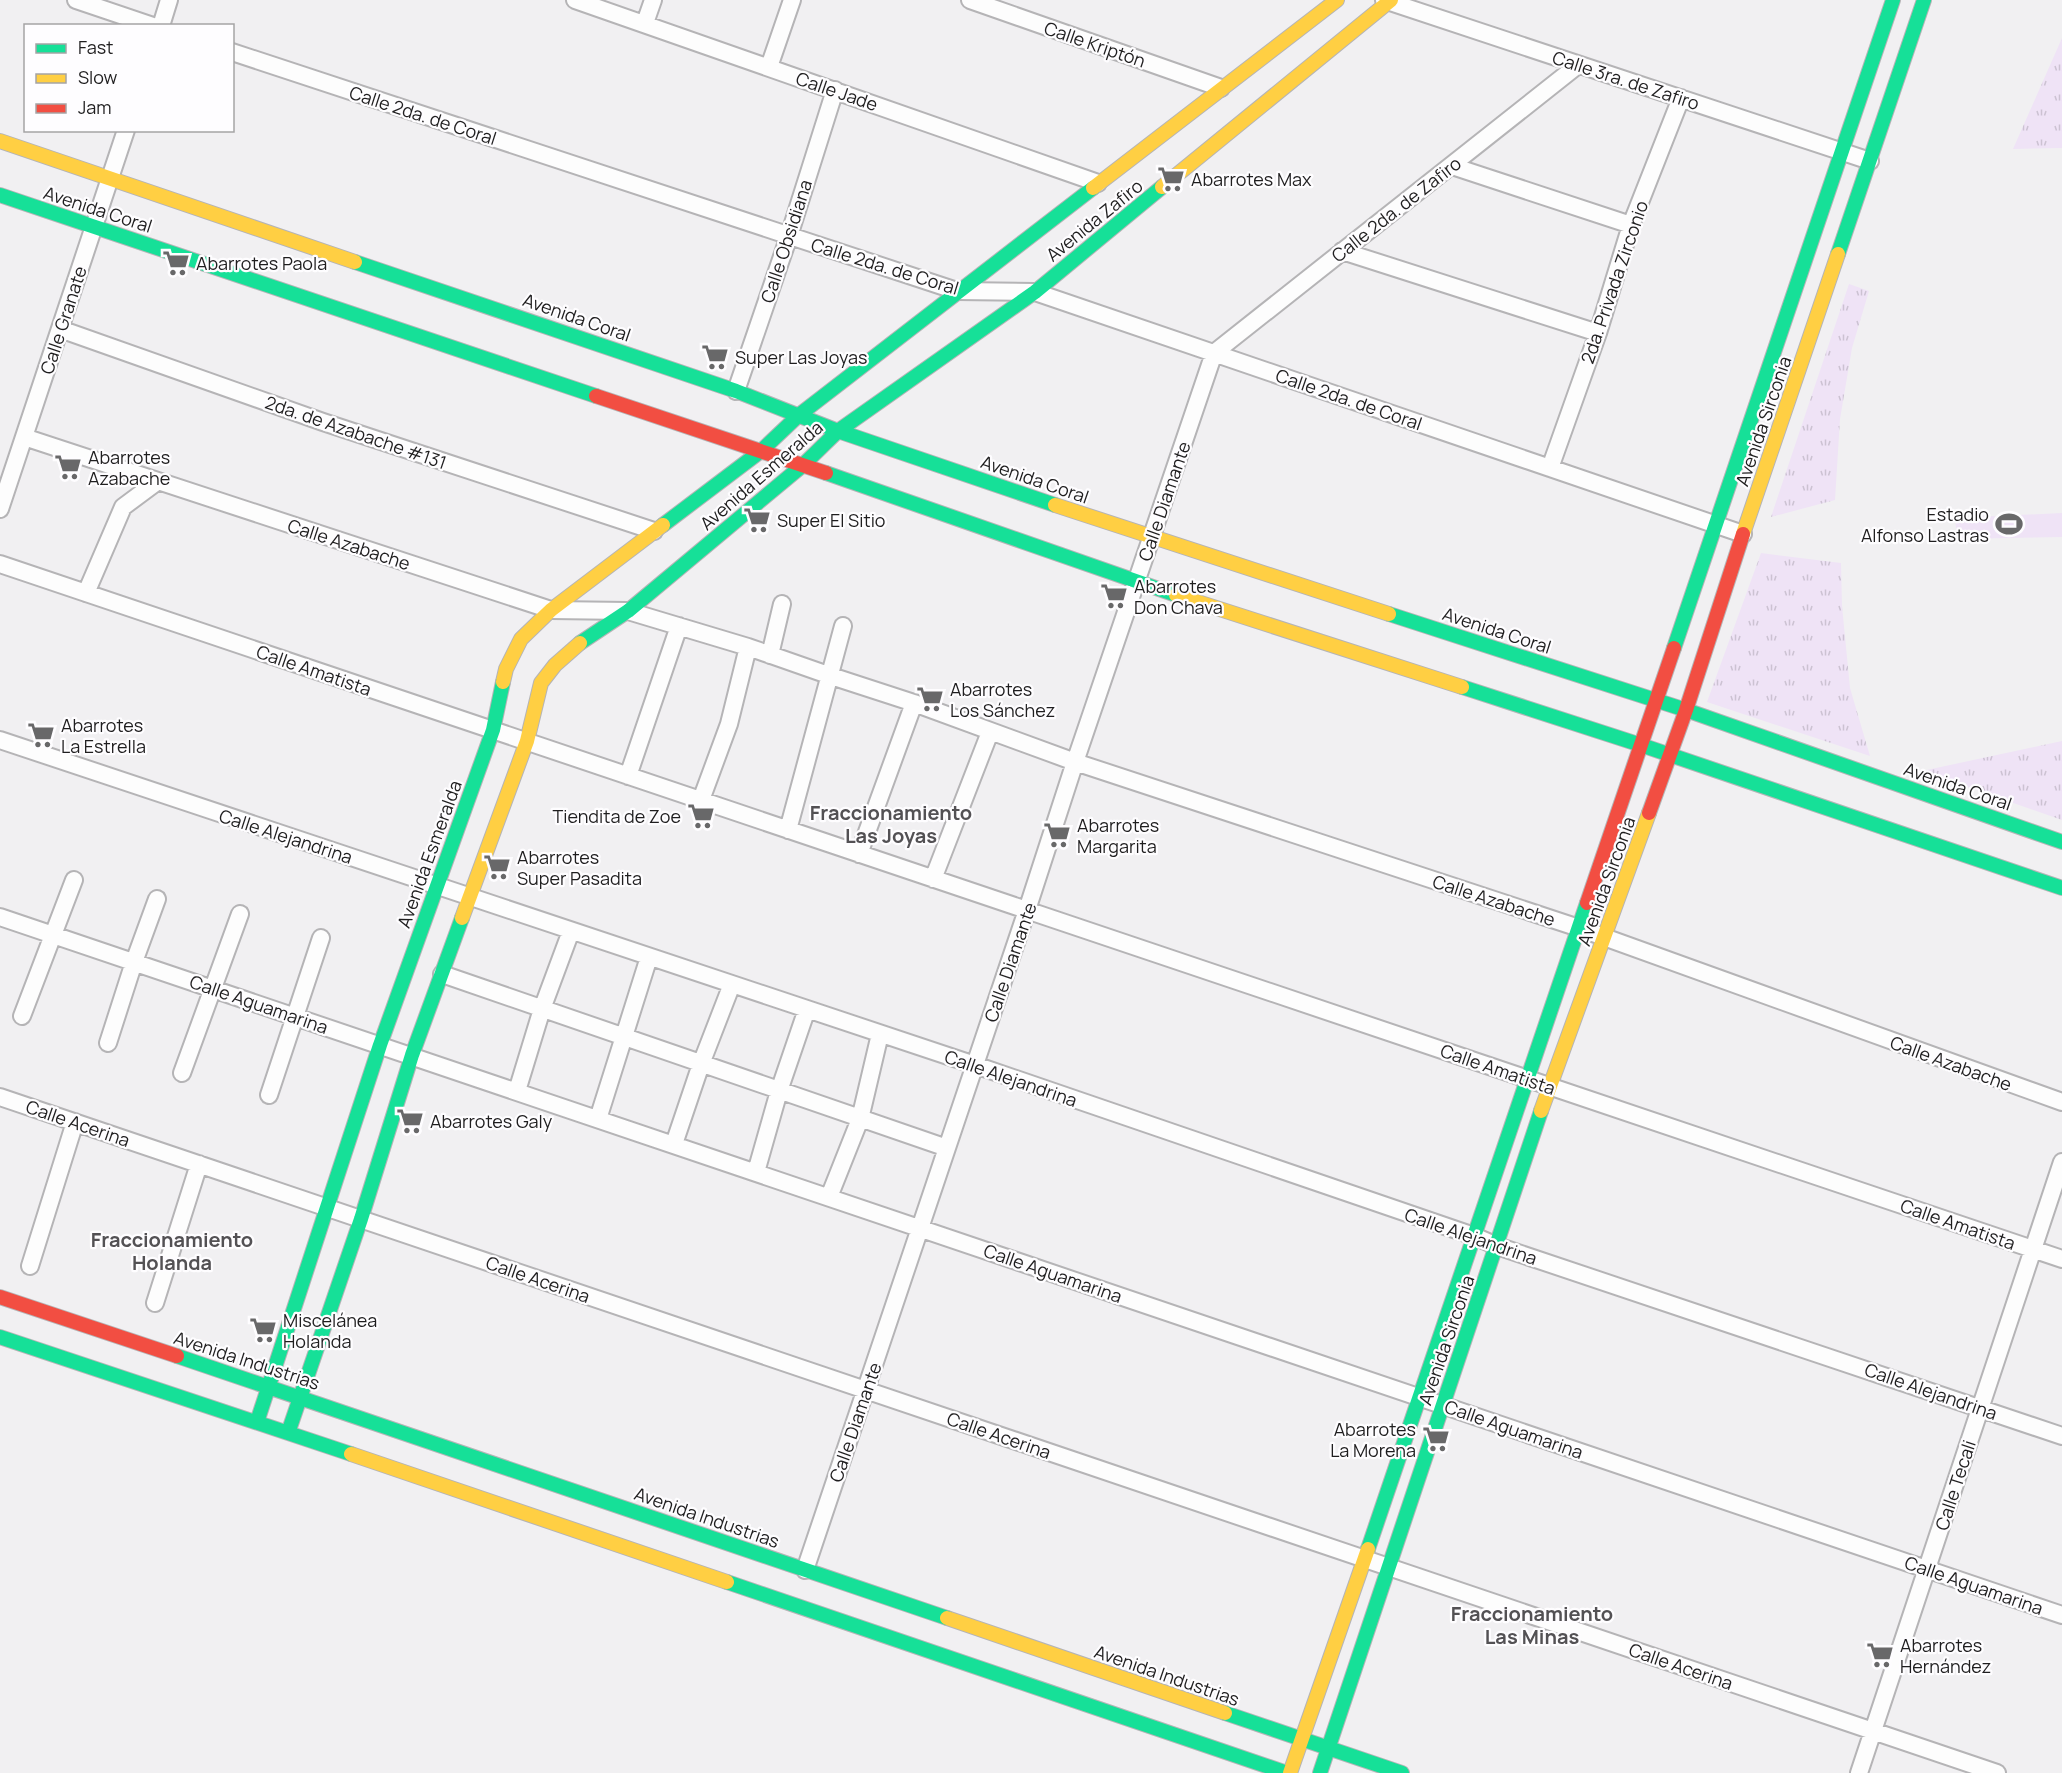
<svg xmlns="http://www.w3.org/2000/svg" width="2062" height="1773" font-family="Manrope,sans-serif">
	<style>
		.grass { fill: url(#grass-tufts) }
		.garden { fill: #efe3f6 }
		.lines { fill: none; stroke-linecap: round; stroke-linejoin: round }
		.street-casing { stroke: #b5b4b6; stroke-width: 20 }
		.fast-casing { stroke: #b5b4b6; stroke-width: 16 }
		.slow-casing { stroke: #b5b4b6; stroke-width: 16 }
		.jam-casing { stroke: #b5b4b6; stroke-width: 16 }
		.street { stroke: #fdfdfd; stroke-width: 16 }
		.fast { stroke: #16e098; stroke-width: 14 }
		.slow { stroke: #ffcf43; stroke-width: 14 }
		.jam { stroke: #f24e42; stroke-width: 14 }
		.labels { text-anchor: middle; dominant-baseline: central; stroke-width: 4.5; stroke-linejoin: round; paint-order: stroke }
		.street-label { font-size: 18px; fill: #1f1e1f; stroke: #fefdff }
		.poi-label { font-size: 18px; fill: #1f1e1f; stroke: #fefdff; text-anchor: start }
		.neighbourhood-label { font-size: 20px; font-weight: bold; fill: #535154; stroke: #fefdff }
	</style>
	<defs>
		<pattern id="grass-tufts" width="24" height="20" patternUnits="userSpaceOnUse" patternTransform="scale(1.5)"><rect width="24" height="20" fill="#efe3f6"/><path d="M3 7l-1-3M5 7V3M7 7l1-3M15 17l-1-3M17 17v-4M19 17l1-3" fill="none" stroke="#ccc2d2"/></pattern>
	</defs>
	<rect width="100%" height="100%" fill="#f1f0f2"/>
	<path class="grass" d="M 2062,38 L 2062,148 L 2013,149 Z
		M 1849,284 L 1869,291 L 1852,348 L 1840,419 L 1835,500 L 1771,517 Z
		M 1761,553 L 1841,563 L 1842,606 L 1850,688 L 1870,756 L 1707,702 Z
		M 2062,741 L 2062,820 L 1922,771 Z"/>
	<path class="garden" d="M 2062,513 L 2062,537 L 1957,539 L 1955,518 Z"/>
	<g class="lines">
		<defs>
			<path id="street" d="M 76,0 L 153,26
				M 575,0 L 1098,183
				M 970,0 L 1221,88
				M 1384,0 L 1870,161
				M 645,23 L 653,0
				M 161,26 L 169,0
				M 232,52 L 957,291 L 1035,292 L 1743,534
				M 769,67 L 792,0
				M 1452,166 L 1631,225
				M 1342,251 L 1598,333
				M 60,329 L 323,422 L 654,531
				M 736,391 L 789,236 L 835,90
				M 24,437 L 551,610 L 628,611 L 748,647 L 831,676 L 914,703 L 1075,762 L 1579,928 L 2062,1102
				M 1550,468 L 1598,333 L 1631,225 L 1681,98
				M 0,509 L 126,130
				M 0,564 L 2062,1259
				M 86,593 L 123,507 L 158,481
				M 770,655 L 782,604
				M 0,740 L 975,1065 L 1474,1236 L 1497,1246 L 2062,1436
				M 628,776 L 679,626
				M 701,800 L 729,724 L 748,647
				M 788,830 L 843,626
				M 859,854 L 914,703
				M 933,879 L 990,732
				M 0,917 L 2062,1615
				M 442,974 L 947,1148
				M 22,1016 L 74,880
				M 108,1043 L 134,962 L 157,899
				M 182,1073 L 240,914
				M 517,1091 L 542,1009 L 571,931
				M 269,1095 L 321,938
				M 0,1097 L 1997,1773
				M 598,1119 L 649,957
				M 674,1144 L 701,1064 L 732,984
				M 756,1172 L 779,1091 L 807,1009
				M 829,1197 L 860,1119 L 880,1034
				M 30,1266 L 75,1122
				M 155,1303 L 199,1164
				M 805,1570 L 1027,910 L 1075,762 L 1214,353 L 1578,65
				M 1859,1773 L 2062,1162"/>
			<path id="fast" d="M 0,195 L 596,396
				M 1838,254 L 1924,0
				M 355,262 L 736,391 L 838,431 L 1055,505
				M 826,473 L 1176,595
				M 663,525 L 761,451 L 799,415 L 1093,188
				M 1389,614 L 1686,710 L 2062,842
				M 580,643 L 628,611 L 803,465 L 838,431 L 1035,292 L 1162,187
				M 1674,648 L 1893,0
				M 1462,687 L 1641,745 L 2062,888
				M 0,1337 L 351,1454
				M 177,1356 L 947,1618
				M 257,1422 L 380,1045 L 493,730 L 503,682
				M 288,1433 L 361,1219 L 412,1055 L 462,918
				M 1368,1549 L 1587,903
				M 727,1582 L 1287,1773
				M 1225,1713 L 1402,1773
				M 1320,1773 L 1541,1111"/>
			<path id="slow" d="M 0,141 L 355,262
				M 1162,187 L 1391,0
				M 1093,188 L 1337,0
				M 1055,505 L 1389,614
				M 1743,534 L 1838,254
				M 1176,595 L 1462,687
				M 503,682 L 506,669 L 521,639 L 551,610 L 663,525
				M 462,918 L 527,741 L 541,683 L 555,665 L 580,643
				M 1541,1111 L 1649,813
				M 351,1454 L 727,1582
				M 947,1618 L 1225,1713
				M 1290,1773 L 1368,1549"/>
			<path id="jam" d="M 596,396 L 826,473
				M 1649,813 L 1686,710 L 1743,534
				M 1587,903 L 1674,648
				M 0,1297 L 177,1356"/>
		</defs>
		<use href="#street" class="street-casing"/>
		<use href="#fast" class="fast-casing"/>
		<use href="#slow" class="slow-casing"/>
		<use href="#jam" class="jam-casing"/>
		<use href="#street" class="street"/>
		<use href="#fast" class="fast"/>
		<use href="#slow" class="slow"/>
		<use href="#jam" class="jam"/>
	</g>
	<defs>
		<symbol id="supermarket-bare" viewBox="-9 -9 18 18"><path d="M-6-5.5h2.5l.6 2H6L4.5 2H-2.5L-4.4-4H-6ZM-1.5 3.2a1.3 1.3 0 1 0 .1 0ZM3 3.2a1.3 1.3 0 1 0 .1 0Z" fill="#686869" stroke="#fefdff" stroke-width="2.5" paint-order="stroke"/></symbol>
		<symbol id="stadium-bare" viewBox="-9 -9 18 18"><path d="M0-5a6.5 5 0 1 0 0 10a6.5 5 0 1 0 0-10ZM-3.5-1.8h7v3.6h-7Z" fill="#686869" stroke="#fefdff" stroke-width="2.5" paint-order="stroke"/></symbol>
	</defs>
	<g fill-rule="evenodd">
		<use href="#supermarket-bare" x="1152" y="160" width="38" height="38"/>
		<use href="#supermarket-bare" x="157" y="244" width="38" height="38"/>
		<use href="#supermarket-bare" x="696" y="338" width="38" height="38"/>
		<use href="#supermarket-bare" x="49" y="448" width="38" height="38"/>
		<use href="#supermarket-bare" x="738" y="501" width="38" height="38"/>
		<use href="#stadium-bare" x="1990" y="505" width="38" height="38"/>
		<use href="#supermarket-bare" x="1095" y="577" width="38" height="38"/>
		<use href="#supermarket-bare" x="911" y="680" width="38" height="38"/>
		<use href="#supermarket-bare" x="22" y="716" width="38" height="38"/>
		<use href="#supermarket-bare" x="682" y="797" width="38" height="38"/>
		<use href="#supermarket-bare" x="1038" y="816" width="38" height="38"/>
		<use href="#supermarket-bare" x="478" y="848" width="38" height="38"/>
		<use href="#supermarket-bare" x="391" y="1102" width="38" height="38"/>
		<use href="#supermarket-bare" x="244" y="1311" width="38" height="38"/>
		<use href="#supermarket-bare" x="1417" y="1420" width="38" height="38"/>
		<use href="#supermarket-bare" x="1861" y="1636" width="38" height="38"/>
	</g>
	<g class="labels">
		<g class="street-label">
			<text transform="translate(1095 44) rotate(19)">Calle Kriptón</text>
			<text transform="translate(1626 80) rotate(18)">Calle 3ra. de Zafiro</text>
			<text transform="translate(837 91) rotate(19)">Calle Jade</text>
			<text transform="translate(423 115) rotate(18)">Calle 2da. de Coral</text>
			<text transform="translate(98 209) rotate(18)">Avenida Coral</text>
			<text transform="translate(1396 209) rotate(-38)">Calle 2da. de Zafiro</text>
			<text transform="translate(1094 220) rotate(-39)">Avenida Zafiro</text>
			<text transform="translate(786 241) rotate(-72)">Calle Obsidiana</text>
			<text transform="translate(885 266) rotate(17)">Calle 2da. de Coral</text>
			<text transform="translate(1614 282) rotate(-71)">2da. Privada Zirconio</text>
			<text transform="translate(577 317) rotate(19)">Avenida Coral</text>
			<text transform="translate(63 320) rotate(-72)">Calle Granate</text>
			<text transform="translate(1349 399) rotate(19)">Calle 2da. de Coral</text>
			<text transform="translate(1763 421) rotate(-71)">Avenida Sirconia</text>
			<text transform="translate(356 432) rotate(19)">2da. de Azabache #131</text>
			<text transform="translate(761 475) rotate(-41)">Avenida Esmeralda</text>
			<text transform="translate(1035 479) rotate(19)">Avenida Coral</text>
			<text transform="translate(1164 501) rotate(-71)">Calle Diamante</text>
			<text transform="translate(349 544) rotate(18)">Calle Azabache</text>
			<text transform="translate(1497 630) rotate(18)">Avenida Coral</text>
			<text transform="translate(314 670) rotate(19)">Calle Amatista</text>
			<text transform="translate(1958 786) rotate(19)">Avenida Coral</text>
			<text transform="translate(286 836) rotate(18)">Calle Alejandrina</text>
			<text transform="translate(429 854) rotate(-70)">Avenida Esmeralda</text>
			<text transform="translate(1606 881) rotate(-70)">Avenida Sirconia</text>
			<text transform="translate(1494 900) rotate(18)">Calle Azabache</text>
			<text transform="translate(1010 962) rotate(-71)">Calle Diamante</text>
			<text transform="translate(259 1004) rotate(19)">Calle Aguamarina</text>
			<text transform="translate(1951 1063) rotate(20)">Calle Azabache</text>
			<text transform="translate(1498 1069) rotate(19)">Calle Amatista</text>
			<text transform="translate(1011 1078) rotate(19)">Calle Alejandrina</text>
			<text transform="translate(78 1123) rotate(19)">Calle Acerina</text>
			<text transform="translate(1958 1224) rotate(19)">Calle Amatista</text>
			<text transform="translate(1471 1236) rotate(19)">Calle Alejandrina</text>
			<text transform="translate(1053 1273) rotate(19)">Calle Aguamarina</text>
			<text transform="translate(538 1279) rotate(19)">Calle Acerina</text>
			<text transform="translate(1446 1340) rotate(-71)">Avenida Sirconia</text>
			<text transform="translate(247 1360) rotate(18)">Avenida Industrias</text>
			<text transform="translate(1931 1391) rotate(19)">Calle Alejandrina</text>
			<text transform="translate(855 1422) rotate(-71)">Calle Diamante</text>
			<text transform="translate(1514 1429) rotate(19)">Calle Aguamarina</text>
			<text transform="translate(999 1435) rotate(19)">Calle Acerina</text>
			<text transform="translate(1955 1485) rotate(-72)">Calle Tecali</text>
			<text transform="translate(707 1517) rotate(19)">Avenida Industrias</text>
			<text transform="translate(1974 1585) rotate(19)">Calle Aguamarina</text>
			<text transform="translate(1681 1666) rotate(19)">Calle Acerina</text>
			<text transform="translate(1167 1675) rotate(19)">Avenida Industrias</text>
		</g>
		<g class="poi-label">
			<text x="1191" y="179">Abarrotes Max</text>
			<text x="196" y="263">Abarrotes Paola</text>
			<text x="735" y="357">Super Las Joyas</text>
			<text x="88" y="457">Abarrotes<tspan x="88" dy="21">Azabache</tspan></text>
			<text x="1989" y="514" text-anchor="end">Estadio<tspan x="1989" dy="21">Alfonso Lastras</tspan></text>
			<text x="777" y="520">Super El Sitio</text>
			<text x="1134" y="586">Abarrotes<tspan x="1134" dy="21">Don Chava</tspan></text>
			<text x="950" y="689">Abarrotes<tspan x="950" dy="21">Los Sánchez</tspan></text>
			<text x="61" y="725">Abarrotes<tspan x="61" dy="21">La Estrella</tspan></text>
			<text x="681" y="816" text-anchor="end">Tiendita de Zoe</text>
			<text x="1077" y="825">Abarrotes<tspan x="1077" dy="21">Margarita</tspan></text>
			<text x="517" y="857">Abarrotes<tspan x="517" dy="21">Super Pasadita</tspan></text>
			<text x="430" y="1121">Abarrotes Galy</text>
			<text x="283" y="1320">Miscelánea<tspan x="283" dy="21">Holanda</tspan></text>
			<text x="1416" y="1429" text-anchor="end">Abarrotes<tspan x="1416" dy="21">La Morena</tspan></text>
			<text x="1900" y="1645">Abarrotes<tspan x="1900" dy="21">Hernández</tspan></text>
		</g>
		<g class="neighbourhood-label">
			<text x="891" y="812">Fraccionamiento<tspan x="891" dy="23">Las Joyas</tspan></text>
			<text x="172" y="1239">Fraccionamiento<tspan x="172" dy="23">Holanda</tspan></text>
			<text x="1532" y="1613">Fraccionamiento<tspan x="1532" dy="23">Las Minas</tspan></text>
		</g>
	</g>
	<rect x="24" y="24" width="210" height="108" fill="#fefdff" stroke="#a5a4a5" stroke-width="1.5"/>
	<rect x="36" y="44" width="30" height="9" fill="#16e098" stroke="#a5a4a5" stroke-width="1.5"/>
	<text x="78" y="54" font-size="18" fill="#1f1e1f">Fast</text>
	<rect x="36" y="74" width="30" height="9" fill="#ffcf43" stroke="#a5a4a5" stroke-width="1.5"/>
	<text x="78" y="84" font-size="18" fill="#1f1e1f">Slow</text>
	<rect x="36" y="104" width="30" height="9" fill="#f24e42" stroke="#a5a4a5" stroke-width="1.5"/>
	<text x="78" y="114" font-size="18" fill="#1f1e1f">Jam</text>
</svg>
